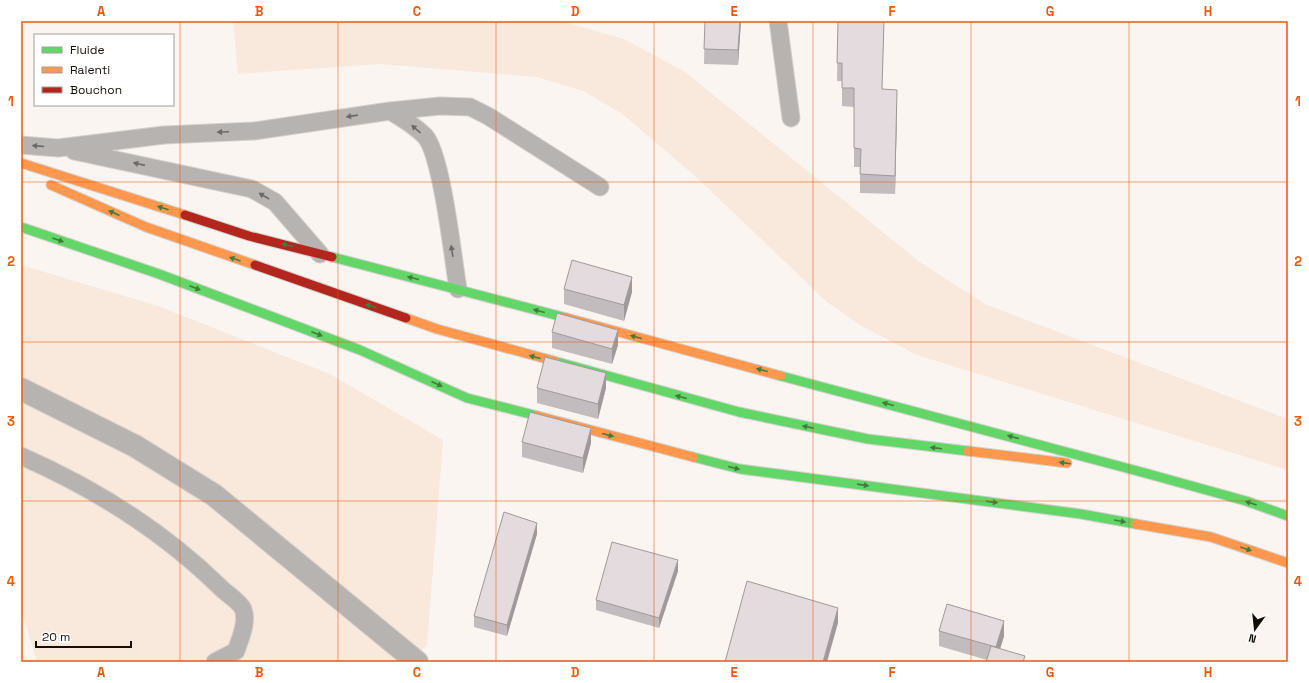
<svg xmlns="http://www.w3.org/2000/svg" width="1309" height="683" font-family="'Space Grotesk',sans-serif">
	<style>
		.green { fill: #f8e9dc }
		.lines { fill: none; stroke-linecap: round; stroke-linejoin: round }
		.lane-casing { stroke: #d5d0cc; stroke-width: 19 }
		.street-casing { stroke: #d5d0cc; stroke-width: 24 }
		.fast-casing { stroke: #d5d0cc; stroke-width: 11 }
		.slow-casing { stroke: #d5d0cc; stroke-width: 11 }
		.jam-casing { stroke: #d5d0cc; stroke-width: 11 }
		.lane { stroke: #b6b3b0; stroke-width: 17 }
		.street { stroke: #b6b3b0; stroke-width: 22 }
		.fast { stroke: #63d668; stroke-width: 9 }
		.slow { stroke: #ff974d; stroke-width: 9 }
		.jam { stroke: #b3261e; stroke-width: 9 }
		.wall { fill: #c3bcbf }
		.shaded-wall { fill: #9f999b }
		.building { fill: #e3dbde; stroke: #9f999b }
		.oneway { fill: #6e6964 }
		.oneway2 { fill: #407c3c }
		.grid { fill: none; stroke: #e8590c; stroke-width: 1; stroke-opacity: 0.55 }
		.neatline { fill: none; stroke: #e8590c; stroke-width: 1.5 }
		.grid-label { font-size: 13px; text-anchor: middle; font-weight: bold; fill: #e8590c }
	</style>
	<rect width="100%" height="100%" fill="#faf5f1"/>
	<path class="green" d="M 233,21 L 561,21 L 624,39 L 685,72 L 921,263 L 987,305 L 1288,419 L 1288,470 L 917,355 L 860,325 L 827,302 L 693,174 L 621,113 L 583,91 L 537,77 L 380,64 L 238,74 Z
		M 21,265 L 158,306 L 330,374 L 443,440 L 427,646 L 404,662 L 37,662 L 21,609 Z"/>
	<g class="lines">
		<defs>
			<path id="lane" d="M 778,21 L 791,118
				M 390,111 C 402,118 415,126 425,136 C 442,155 453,259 458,289
				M 21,145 L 58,148 L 164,135 L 254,131 L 390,111 L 440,106 L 470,107 L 488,116 L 600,187
				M 74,151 L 252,189 L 275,202 L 320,254
				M 21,456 C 94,488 164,532 221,588 C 227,594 240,602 243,609 C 248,622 240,639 236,651 L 215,662"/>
			<path id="street" d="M 21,389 L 135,446 L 214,495 L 417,662"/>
			<path id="fast" d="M 21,227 L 159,274 L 360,350 L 467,398 L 538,416
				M 332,257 L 567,318
				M 554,361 L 739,412 L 868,439 L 968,451
				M 781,376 L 1145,473 L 1246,501 L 1288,516
				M 693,457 L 740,469 L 1081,514 L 1136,524"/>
			<path id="slow" d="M 21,163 L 185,215
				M 51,185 L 146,227 L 255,265
				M 406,318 L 437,329 L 554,361
				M 567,318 L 781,376
				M 538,416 L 693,457
				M 968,451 L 1067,463
				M 1136,524 L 1211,537 L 1288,563"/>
			<path id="jam" d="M 185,215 L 249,236 L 332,257
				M 255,265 L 406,318"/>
		</defs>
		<use href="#lane" class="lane-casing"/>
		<use href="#street" class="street-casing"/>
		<use href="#fast" class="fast-casing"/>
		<use href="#slow" class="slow-casing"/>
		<use href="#jam" class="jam-casing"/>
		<use href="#lane" class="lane"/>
		<use href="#street" class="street"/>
		<use href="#fast" class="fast"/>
		<use href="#slow" class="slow"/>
		<use href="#jam" class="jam"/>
	</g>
	<path class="wall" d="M 705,21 L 741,21 L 738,65 L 704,64 Z
		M 838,21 L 884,21 L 882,89 L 897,108 L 895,194 L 860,193 L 860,167 L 854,167 L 854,107 L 842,106 L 842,81 L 837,81 Z
		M 564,289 L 632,292 L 624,321 L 564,304 Z
		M 552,332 L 618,345 L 612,364 L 552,348 Z
		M 537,388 L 606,388 L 598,419 L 537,403 Z
		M 522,442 L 591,443 L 583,473 L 522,457 Z
		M 537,534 L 507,636 L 474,627 L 474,616 Z
		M 678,571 L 659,628 L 596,610 L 596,600 Z
		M 939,631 L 1004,636 L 1000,649 L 1025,662 L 987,660 L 939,646 Z"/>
	<path class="shaded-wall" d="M 740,21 L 741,21 L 738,65 L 738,50 Z
		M 897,90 L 897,108 L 895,194 L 895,176 Z
		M 632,277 L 632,292 L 624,321 L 624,305 Z
		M 618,330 L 618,345 L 612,364 L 612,349 Z
		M 606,373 L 606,388 L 598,419 L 598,404 Z
		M 591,428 L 591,443 L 583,473 L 583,458 Z
		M 537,523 L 537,534 L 507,636 L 507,625 Z
		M 678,560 L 678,571 L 659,628 L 659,618 Z
		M 838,608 L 838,623 L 827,662 L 823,662 Z
		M 1004,621 L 1004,636 L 996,662 L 996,647 Z"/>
	<path class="building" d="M 705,21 L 740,21 L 738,50 L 704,49 Z
		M 838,21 L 884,21 L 882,89 L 897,90 L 895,176 L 860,174 L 861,149 L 854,148 L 854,88 L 842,88 L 842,63 L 837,63 Z
		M 572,260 L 632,277 L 624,305 L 564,289 Z
		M 557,313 L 618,330 L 612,349 L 552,332 Z
		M 545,357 L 606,373 L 598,404 L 537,388 Z
		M 530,412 L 591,428 L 583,458 L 522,442 Z
		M 504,512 L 537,523 L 507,625 L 474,616 Z
		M 612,542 L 678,560 L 659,618 L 596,600 Z
		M 747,581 L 838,608 L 823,662 L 725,662 Z
		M 947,604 L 1004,621 L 996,647 L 939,631 Z
		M 991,646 L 1025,656 L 1023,662 L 986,662 Z"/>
	<defs><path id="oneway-solid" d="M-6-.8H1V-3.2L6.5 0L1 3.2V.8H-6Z"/></defs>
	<g class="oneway">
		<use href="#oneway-solid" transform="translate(352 116) rotate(172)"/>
		<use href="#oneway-solid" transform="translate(416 129) rotate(-139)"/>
		<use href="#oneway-solid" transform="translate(223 132) rotate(177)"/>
		<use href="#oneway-solid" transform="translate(38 146) rotate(-175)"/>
		<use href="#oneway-solid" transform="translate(139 164) rotate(-167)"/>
		<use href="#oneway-solid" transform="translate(264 196) rotate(-150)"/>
		<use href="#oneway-solid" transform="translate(452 251) rotate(-99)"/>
	</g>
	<g class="oneway2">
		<use href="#oneway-solid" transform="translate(163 208) rotate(-162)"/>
		<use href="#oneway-solid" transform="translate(114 213) rotate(-156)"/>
		<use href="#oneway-solid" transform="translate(58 240) rotate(19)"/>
		<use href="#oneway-solid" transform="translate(287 245) rotate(-166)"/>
		<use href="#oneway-solid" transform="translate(235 259) rotate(-161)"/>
		<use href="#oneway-solid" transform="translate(413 278) rotate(-166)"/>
		<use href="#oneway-solid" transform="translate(195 288) rotate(21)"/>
		<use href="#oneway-solid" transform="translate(371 306) rotate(-161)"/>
		<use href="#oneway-solid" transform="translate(539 311) rotate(-165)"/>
		<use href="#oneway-solid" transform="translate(317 334) rotate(21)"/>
		<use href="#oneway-solid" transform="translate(636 337) rotate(-165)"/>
		<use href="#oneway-solid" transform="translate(535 357) rotate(-165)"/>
		<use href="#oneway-solid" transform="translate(762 370) rotate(-165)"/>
		<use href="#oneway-solid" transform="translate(437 384) rotate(24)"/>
		<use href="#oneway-solid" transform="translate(681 397) rotate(-165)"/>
		<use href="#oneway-solid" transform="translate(888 404) rotate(-165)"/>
		<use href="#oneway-solid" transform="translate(808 427) rotate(-168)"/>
		<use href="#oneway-solid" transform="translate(608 435) rotate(15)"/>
		<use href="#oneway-solid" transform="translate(1013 437) rotate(-165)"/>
		<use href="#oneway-solid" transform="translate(936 448) rotate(-173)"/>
		<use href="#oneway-solid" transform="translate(1065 463) rotate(-173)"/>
		<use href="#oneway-solid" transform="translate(734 468) rotate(14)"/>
		<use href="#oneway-solid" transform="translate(863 485) rotate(8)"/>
		<use href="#oneway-solid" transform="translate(992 502) rotate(7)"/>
		<use href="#oneway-solid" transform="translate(1251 503) rotate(-161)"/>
		<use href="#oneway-solid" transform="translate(1120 521) rotate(10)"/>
		<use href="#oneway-solid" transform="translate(1246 549) rotate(19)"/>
	</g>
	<path class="grid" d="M 180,21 L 180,662M 338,21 L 338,662M 496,21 L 496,662M 654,21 L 654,662M 813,21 L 813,662M 971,21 L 971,662M 1129,21 L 1129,662M 21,182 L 1288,182M 21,342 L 1288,342M 21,501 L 1288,501"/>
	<rect width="1309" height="683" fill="none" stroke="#ffffff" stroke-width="44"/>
	<rect x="34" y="34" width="140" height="72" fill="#ffffff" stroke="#a19f9c"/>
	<rect x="42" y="47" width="20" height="6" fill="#63d668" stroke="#a19f9c"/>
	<text x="70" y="54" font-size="12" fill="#150e07">Fluide</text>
	<rect x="42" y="67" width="20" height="6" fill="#ff974d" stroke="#a19f9c"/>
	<text x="70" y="74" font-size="12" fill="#150e07">Ralenti</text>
	<rect x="42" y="87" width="20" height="6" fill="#b3261e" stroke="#a19f9c"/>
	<text x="70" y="94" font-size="12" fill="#150e07">Bouchon</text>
	<g transform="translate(1255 629) rotate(195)" stroke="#ffffff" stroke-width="3" paint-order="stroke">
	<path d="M0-3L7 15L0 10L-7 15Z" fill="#150e07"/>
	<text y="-6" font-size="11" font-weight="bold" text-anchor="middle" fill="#150e07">N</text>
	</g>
	<path d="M36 641v6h95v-6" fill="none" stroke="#150e07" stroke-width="2"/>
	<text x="42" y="641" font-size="12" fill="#150e07" stroke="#ffffff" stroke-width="3" paint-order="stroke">20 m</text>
	<rect x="22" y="22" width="1265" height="639" class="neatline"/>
	<g class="grid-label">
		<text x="101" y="16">A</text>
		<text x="259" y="16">B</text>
		<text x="417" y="16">C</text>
		<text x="575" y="16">D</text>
		<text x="734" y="16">E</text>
		<text x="892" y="16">F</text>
		<text x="1050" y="16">G</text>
		<text x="1208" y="16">H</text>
		<text x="11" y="106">1</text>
		<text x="1298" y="106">1</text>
		<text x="11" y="266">2</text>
		<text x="1298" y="266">2</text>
		<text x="11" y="426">3</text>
		<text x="1298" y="426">3</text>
		<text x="11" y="586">4</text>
		<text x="1298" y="586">4</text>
		<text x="101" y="677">A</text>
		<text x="259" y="677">B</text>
		<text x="417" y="677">C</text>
		<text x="575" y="677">D</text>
		<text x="734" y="677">E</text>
		<text x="892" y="677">F</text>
		<text x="1050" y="677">G</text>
		<text x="1208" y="677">H</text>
	</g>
</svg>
